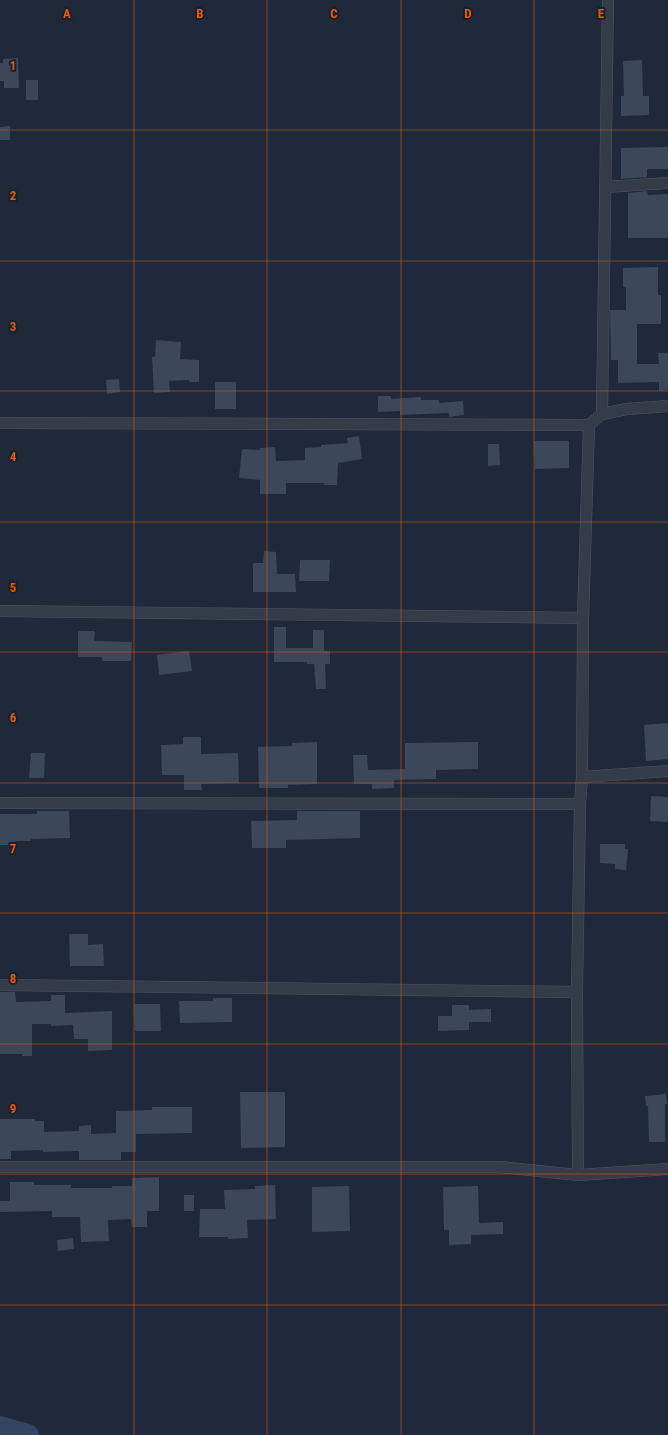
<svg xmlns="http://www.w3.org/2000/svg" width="668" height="1435" font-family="'Roboto Condensed',sans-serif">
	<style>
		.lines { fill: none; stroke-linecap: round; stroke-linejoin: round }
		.river { stroke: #344461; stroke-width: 22 }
		.building { fill: #3c4759 }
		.minor-casing { stroke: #4f5664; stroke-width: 12 }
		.minor { stroke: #343c49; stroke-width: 11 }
		.grid { fill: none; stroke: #e8590c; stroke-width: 1; stroke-opacity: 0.55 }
		.grid-label { font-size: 13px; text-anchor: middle; font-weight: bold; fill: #e8590c; stroke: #1a212e; stroke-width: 4; stroke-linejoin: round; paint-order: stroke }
	</style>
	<rect width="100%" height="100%" fill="#202939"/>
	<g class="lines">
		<path class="river" d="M 0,1427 L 28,1435"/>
	</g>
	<path class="building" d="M 18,58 L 19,88 L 4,88 L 4,81 L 0,81 L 0,63 L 3,63 L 3,59 Z
		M 642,60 L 643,96 L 649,96 L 649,115 L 621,116 L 621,96 L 624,96 L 623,61 Z
		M 26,80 L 38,80 L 38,100 L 26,100 Z
		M 10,126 L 10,140 L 0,140 L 0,127 Z
		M 668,147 L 668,169 L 647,169 L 647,177 L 621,179 L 621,148 Z
		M 647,191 L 648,195 L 668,194 L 668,238 L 628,238 L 628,193 Z
		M 658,267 L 658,295 L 661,295 L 661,324 L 637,324 L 637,364 L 659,364 L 658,353 L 668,353 L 668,390 L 659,391 L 659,382 L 618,383 L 618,360 L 611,360 L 610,310 L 626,310 L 626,287 L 623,287 L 623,268 Z
		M 156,340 L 181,342 L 180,359 L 199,360 L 199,382 L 189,382 L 189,380 L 169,381 L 170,392 L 154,393 L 152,357 L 155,357 Z
		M 119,379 L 120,392 L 107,394 L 106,380 Z
		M 215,382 L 236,382 L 236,409 L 215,409 Z
		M 378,396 L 391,396 L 391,399 L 421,397 L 421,400 L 439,400 L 439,403 L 463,401 L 464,415 L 449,417 L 449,413 L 400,415 L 400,411 L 378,412 Z
		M 359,436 L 362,459 L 338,463 L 337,485 L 324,485 L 324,483 L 286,483 L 286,494 L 260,494 L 260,480 L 239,478 L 242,449 L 260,450 L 260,448 L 275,447 L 276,461 L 305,460 L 305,448 L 321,447 L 321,445 L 348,443 L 347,438 Z
		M 534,441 L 569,441 L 569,468 L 535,469 Z
		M 488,444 L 499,444 L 500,465 L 488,466 Z
		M 264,551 L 276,552 L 277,574 L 295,574 L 296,592 L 253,592 L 253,563 L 263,563 Z
		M 300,560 L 330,560 L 329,581 L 299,581 Z
		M 274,627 L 286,627 L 286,648 L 313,648 L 313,630 L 324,630 L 324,651 L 330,651 L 330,664 L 325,664 L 326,689 L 316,689 L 314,664 L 307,664 L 307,662 L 274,662 Z
		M 78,631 L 95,631 L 94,641 L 132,642 L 131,661 L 102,661 L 102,657 L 78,657 Z
		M 189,651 L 192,671 L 159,675 L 157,655 Z
		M 668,723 L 668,759 L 646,761 L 644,725 Z
		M 183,737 L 201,737 L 201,754 L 238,753 L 239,783 L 201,784 L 202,790 L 184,790 L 184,775 L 162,775 L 161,745 L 183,744 Z
		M 317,742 L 317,784 L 288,785 L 288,788 L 259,788 L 258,747 L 292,746 L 292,743 Z
		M 478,742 L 478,769 L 436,770 L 436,779 L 394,780 L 394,788 L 372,789 L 372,784 L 354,784 L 353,755 L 367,755 L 368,770 L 405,769 L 405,743 Z
		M 31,753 L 45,753 L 44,778 L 29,778 Z
		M 651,796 L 668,797 L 668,822 L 650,821 Z
		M 37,811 L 69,811 L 70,838 L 31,839 L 31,841 L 15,841 L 15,845 L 0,845 L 0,814 L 37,814 Z
		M 297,811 L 360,811 L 360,838 L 286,840 L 286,848 L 252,848 L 251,821 L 297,820 Z
		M 600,844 L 625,844 L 625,849 L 628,849 L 626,870 L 615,869 L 615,864 L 600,863 Z
		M 69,934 L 88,934 L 88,945 L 103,944 L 104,966 L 70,966 Z
		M 0,992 L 15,992 L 16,1002 L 51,1001 L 51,995 L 65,995 L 65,1013 L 112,1011 L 112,1050 L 88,1051 L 88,1039 L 74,1039 L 73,1025 L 51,1026 L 51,1024 L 32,1024 L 32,1056 L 22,1056 L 22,1054 L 0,1054 Z
		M 213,998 L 232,998 L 232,1022 L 180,1023 L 179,1001 L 213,1001 Z
		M 134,1004 L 160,1004 L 161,1031 L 135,1031 Z
		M 452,1005 L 469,1005 L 469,1010 L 491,1009 L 491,1022 L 469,1022 L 469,1030 L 438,1031 L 438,1016 L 452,1016 Z
		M 240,1092 L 285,1092 L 285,1147 L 241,1148 Z
		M 666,1094 L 667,1104 L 665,1104 L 665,1142 L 649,1142 L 648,1106 L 646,1106 L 645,1096 Z
		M 152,1107 L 192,1107 L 192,1133 L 136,1134 L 136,1152 L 121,1152 L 121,1160 L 79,1160 L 79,1151 L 43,1152 L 43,1150 L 11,1151 L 11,1159 L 0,1159 L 0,1119 L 35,1119 L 35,1121 L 44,1121 L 44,1132 L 79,1131 L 79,1126 L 91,1125 L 91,1134 L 116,1133 L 116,1111 L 152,1110 Z
		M 159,1177 L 159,1211 L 147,1211 L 147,1227 L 132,1227 L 131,1219 L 108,1220 L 109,1241 L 81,1242 L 80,1217 L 52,1217 L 52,1211 L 0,1212 L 0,1201 L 10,1201 L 10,1182 L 34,1182 L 34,1185 L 71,1185 L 71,1188 L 112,1188 L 112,1186 L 132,1186 L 132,1178 Z
		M 275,1185 L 276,1219 L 247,1220 L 248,1238 L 228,1239 L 228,1237 L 199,1237 L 200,1209 L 225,1209 L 224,1190 L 255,1189 L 255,1186 Z
		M 349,1186 L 350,1231 L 312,1232 L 312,1187 Z
		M 478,1186 L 479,1223 L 503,1222 L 503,1234 L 471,1235 L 471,1244 L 449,1245 L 449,1230 L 444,1230 L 443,1187 Z
		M 184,1195 L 194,1195 L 194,1211 L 184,1211 Z
		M 73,1238 L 74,1249 L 58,1251 L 57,1240 Z"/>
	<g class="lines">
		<defs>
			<path id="minor" d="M 605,187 L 668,183
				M 602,414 L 627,409 L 668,406
				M 0,423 L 589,425
				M 0,611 L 583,618
				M 582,777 L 668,771
				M 0,803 L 580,804
				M 0,985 L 577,992
				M 0,1167 L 500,1167 L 578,1175 L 668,1169
				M 578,1175 L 577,992 L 580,804 L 582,777 L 583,618 L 589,425 L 602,414 L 608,0"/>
		</defs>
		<use href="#minor" class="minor-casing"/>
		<use href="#minor" class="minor"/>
	</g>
	<path class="grid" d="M 134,0 L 134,1435M 267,0 L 267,1435M 401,0 L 401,1435M 534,0 L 534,1435M 0,130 L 668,130M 0,261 L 668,261M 0,391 L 668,391M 0,522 L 668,522M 0,652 L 668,652M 0,783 L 668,783M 0,913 L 668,913M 0,1044 L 668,1044M 0,1174 L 668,1174M 0,1305 L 668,1305"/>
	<g class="grid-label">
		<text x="67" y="18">A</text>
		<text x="200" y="18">B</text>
		<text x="334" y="18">C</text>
		<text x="468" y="18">D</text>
		<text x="601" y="18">E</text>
		<text x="13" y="70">1</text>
		<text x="13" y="200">2</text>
		<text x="13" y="331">3</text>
		<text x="13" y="461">4</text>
		<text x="13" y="592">5</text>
		<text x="13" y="722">6</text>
		<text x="13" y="853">7</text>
		<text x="13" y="983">8</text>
		<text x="13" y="1113">9</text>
	</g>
</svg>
